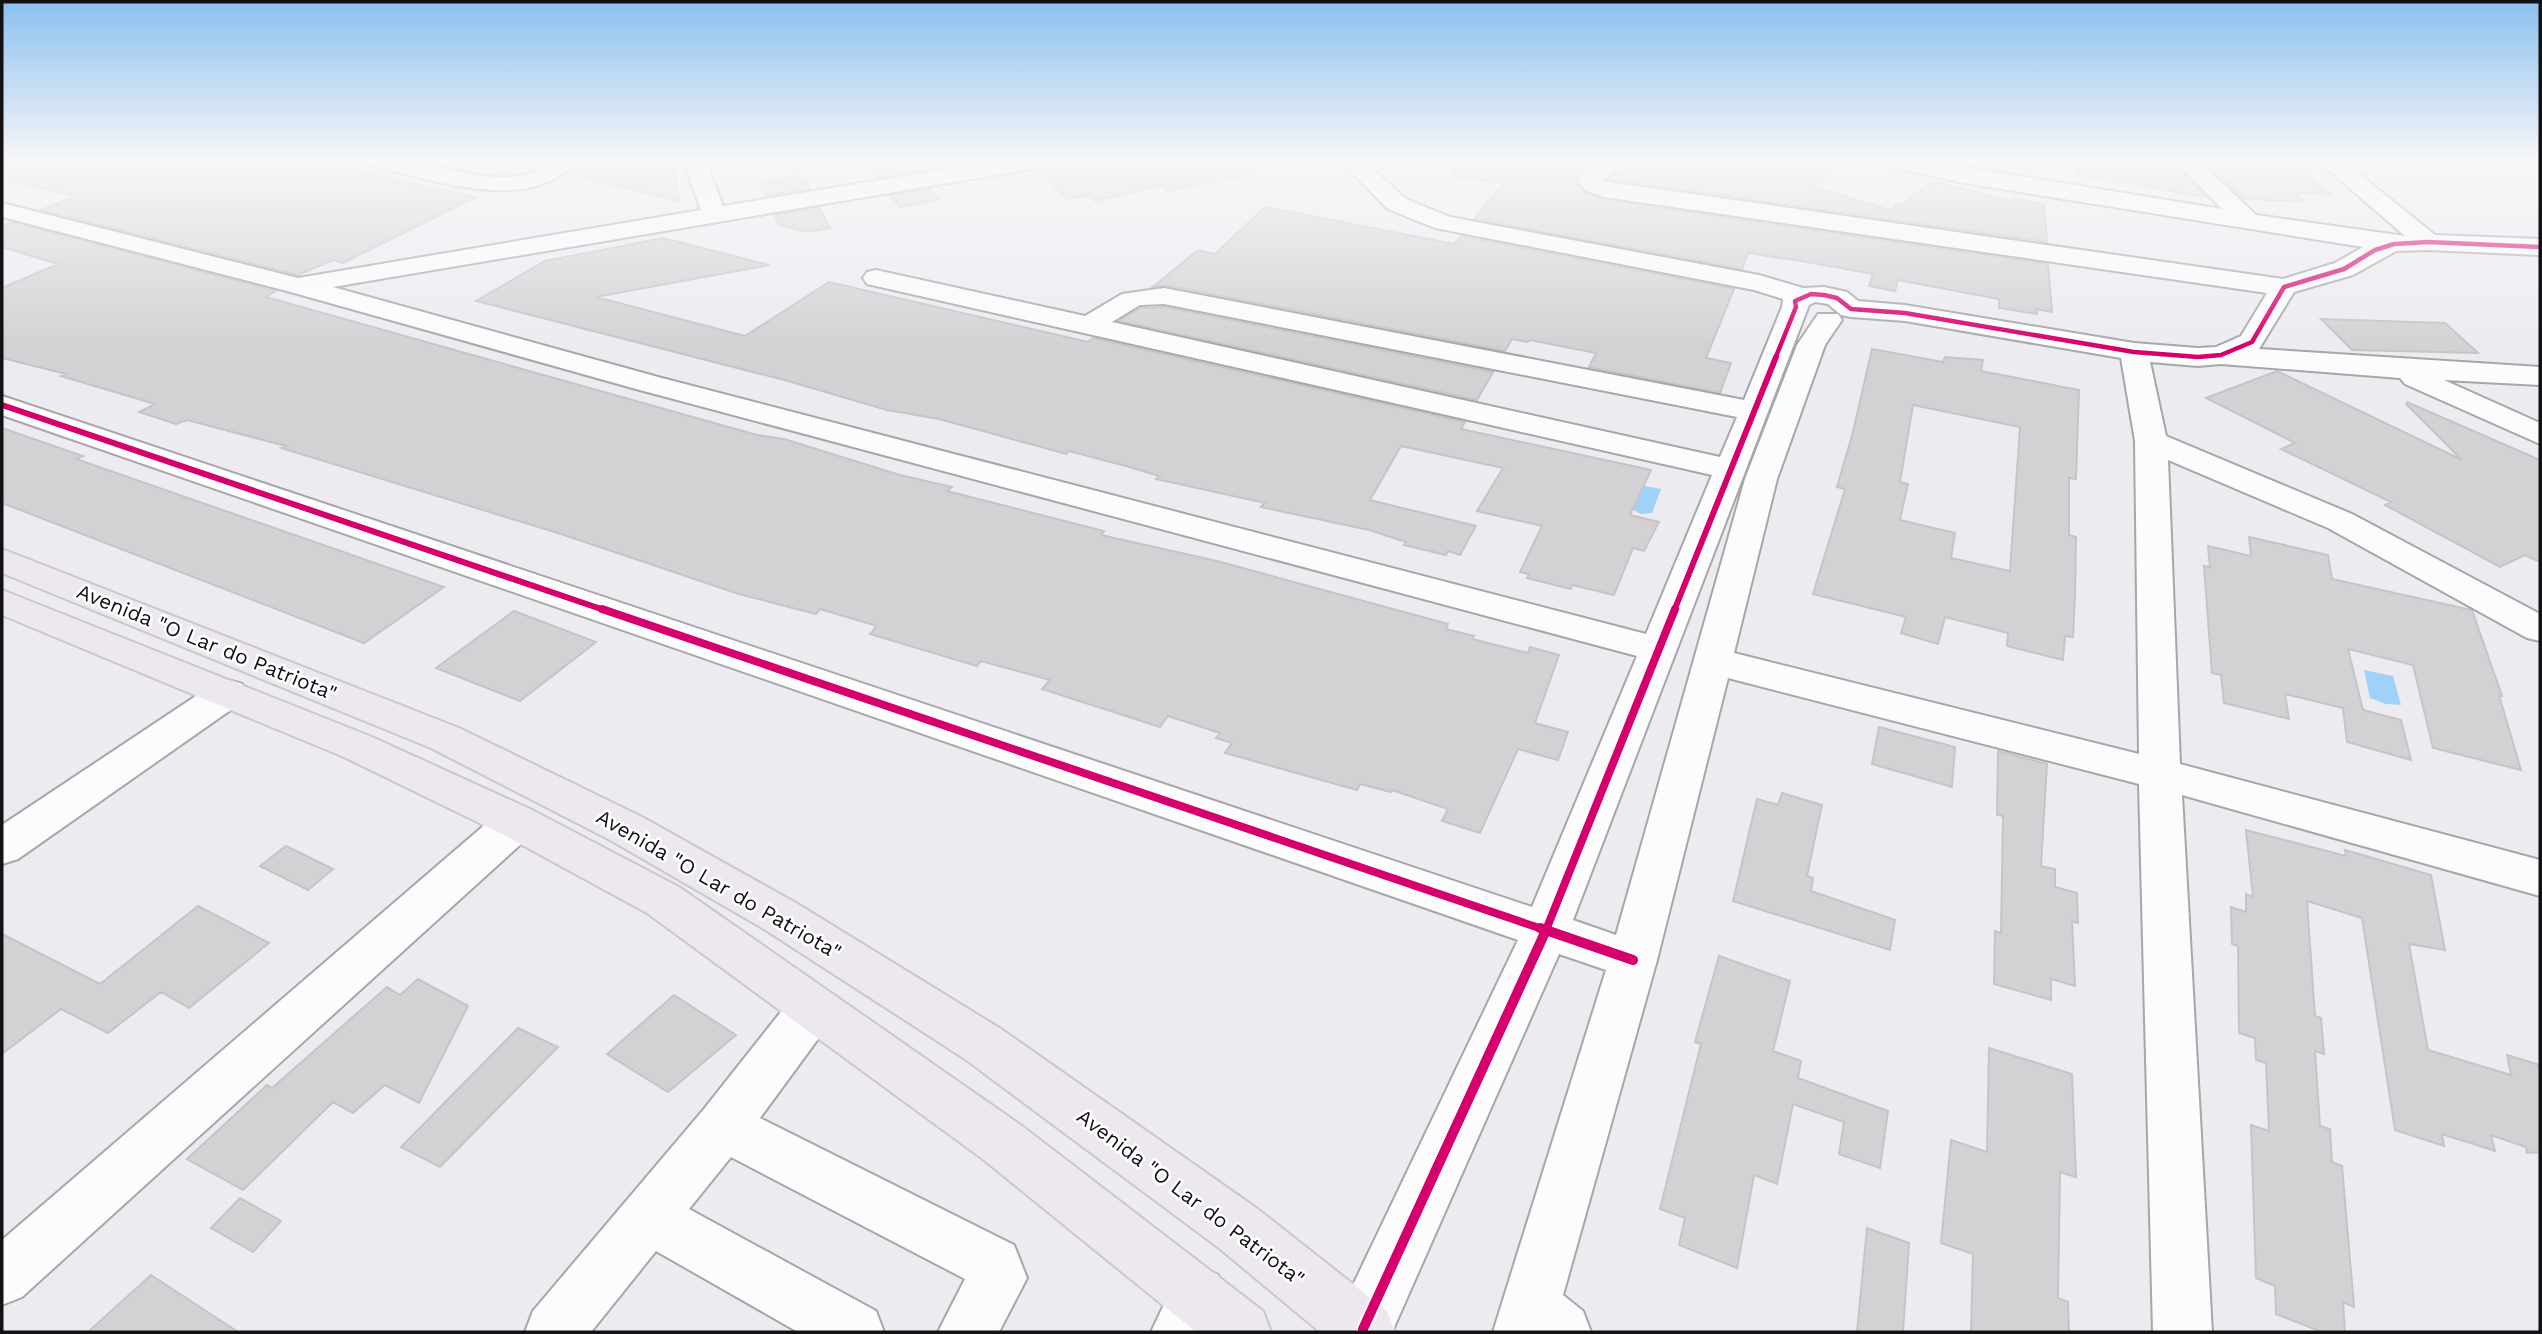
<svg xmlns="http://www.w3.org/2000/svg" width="2542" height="1334" font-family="'Work Sans',sans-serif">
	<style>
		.water { fill: #a0d2f9 }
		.building { fill: #d3d1d4; stroke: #c7c4c8; stroke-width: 2; fill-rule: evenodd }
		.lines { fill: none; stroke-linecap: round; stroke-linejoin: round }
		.minor-casing { stroke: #a7a6aa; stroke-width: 4 }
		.major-casing { stroke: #c9c8ca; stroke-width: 4 }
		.minor { fill: #fcfcfd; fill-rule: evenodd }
		.major { fill: #ede8ef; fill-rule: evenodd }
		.cycleway-far3-casing { stroke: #fff; stroke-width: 7 }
		.cycleway-far2-casing { stroke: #fff; stroke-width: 10 }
		.cycleway-far1-casing { stroke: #fff; stroke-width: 12 }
		.cycleway-casing { stroke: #fff; stroke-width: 14 }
		.cycleway-far3 { stroke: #d6006c; stroke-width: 4.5 }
		.cycleway-far2 { stroke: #d6006c; stroke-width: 6 }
		.cycleway-far1 { stroke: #d6006c; stroke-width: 8 }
		.cycleway { stroke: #d6006c; stroke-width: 10 }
		.labels { text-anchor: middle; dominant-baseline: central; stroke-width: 5; stroke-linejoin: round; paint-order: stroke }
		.street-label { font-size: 21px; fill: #121114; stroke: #fff }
	</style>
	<rect width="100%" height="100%" fill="#edebf0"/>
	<path class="water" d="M 1639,485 L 1661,489 L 1652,513 L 1641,514 L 1630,508 Z
		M 2364,670 L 2393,676 L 2401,705 L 2386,704 L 2370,698 Z"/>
	<path class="building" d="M 2,160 L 167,160 L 216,172 L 248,160 L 306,160 L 476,197 L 343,263 L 333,260 L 298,275 L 41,210 L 76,196 L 2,179 Z
		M 578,160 L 673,160 L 679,201 L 565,173 Z
		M 866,160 L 911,160 L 919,171 L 877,178 Z
		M 1106,160 L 1254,160 L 1256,173 L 1168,191 L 1162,185 L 1095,201 L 1088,195 L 1067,199 L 1040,171 Z
		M 1454,160 L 1599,160 L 1589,165 L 1575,179 L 1584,192 L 1604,200 L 2048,264 L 2052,312 L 2036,309 L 2037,314 L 1999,308 L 1999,299 L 1898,280 L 1895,291 L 1869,286 L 1873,274 L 1807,262 L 1748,253 L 1742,269 L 1474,219 L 1503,184 L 1453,176 Z
		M 1640,160 L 1793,160 L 1834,172 L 1811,186 L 1892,211 L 1896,204 L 1900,205 L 1933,181 L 2015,202 L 2015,199 L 2044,204 L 2047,242 L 1608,179 L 1632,169 Z
		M 2080,160 L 2171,160 L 2206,197 L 2078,175 Z
		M 2202,160 L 2292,163 L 2331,194 L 2294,193 L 2304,201 L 2243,199 Z
		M 802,175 L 810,189 L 766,196 L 759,182 Z
		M 931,189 L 939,199 L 900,207 L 890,195 Z
		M 819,207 L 830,228 L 808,232 L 779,225 L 775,215 Z
		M 1265,207 L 1454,244 L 1461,236 L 1734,289 L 1706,358 L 1731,363 L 1720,393 L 1589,367 L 1596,353 L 1530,340 L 1528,342 L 1512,339 L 1505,351 L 1165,285 L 1153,287 L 1198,250 L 1215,254 Z
		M 12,222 L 276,291 L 266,297 L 757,435 L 784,439 L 900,475 L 952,487 L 947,491 L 1104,531 L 1101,535 L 1217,561 L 1448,624 L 1446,629 L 1474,636 L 1472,639 L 1528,653 L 1530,647 L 1559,655 L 1535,723 L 1568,732 L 1558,760 L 1518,749 L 1480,833 L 1442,821 L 1448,809 L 1392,790 L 1391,792 L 1360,784 L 1357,790 L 1225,753 L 1232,743 L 1216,738 L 1220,733 L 1168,716 L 1160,727 L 1042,689 L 1050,680 L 981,661 L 977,666 L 870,634 L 877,626 L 820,609 L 816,614 L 739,594 L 561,534 L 281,448 L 286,446 L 187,420 L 176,424 L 139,412 L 155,404 L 61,376 L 66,374 L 2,358 L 2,288 L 58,264 L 2,247 L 2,226 Z
		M 663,238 L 769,265 L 596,297 L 745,336 L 829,282 L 1088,342 L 1093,338 L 1465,422 L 1461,429 L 1651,470 L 1630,515 L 1659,522 L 1644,551 L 1633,548 L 1614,595 L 1572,585 L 1571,589 L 1527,578 L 1529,574 L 1520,572 L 1542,526 L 1477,511 L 1503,468 L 1401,446 L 1370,500 L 1476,526 L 1460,555 L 1448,551 L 1446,555 L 1404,545 L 1406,542 L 1369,530 L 1261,507 L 1265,503 L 1156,479 L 1159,476 L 1126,466 L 1069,451 L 1066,454 L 939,419 L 887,410 L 788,381 L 476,301 L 545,261 Z
		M 1164,307 L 1493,372 L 1477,400 L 1119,321 L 1141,308 Z
		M 2321,319 L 2445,323 L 2478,353 L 2352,350 Z
		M 1872,349 L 1943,362 L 1945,357 L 1983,360 L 1981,371 L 2079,390 L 2076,479 L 2069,478 L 2069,535 L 2076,537 L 2075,596 L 2073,637 L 2065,636 L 2063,660 L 2007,646 L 2008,633 L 1945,617 L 1938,644 L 1901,633 L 1906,617 L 1813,594 L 1845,489 L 1837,487 L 1853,432 ZM 1913,405 L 2020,427 L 2010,571 L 1951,558 L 1955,533 L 1900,520 L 1908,484 L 1900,482 Z
		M 2277,371 L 2462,460 L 2406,404 L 2407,402 L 2540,460 L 2540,562 L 2525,555 L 2500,567 L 2385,505 L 2391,502 L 2281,449 L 2295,443 L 2206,398 Z
		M 2,428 L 83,456 L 76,459 L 444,587 L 364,643 L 2,503 Z
		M 2249,537 L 2328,555 L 2332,579 L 2472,610 L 2502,696 L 2499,695 L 2521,770 L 2433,748 L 2413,665 L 2348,649 L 2363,710 L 2401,720 L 2411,760 L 2347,742 L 2343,708 L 2285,694 L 2289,719 L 2224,703 L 2221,675 L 2212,673 L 2204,566 L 2210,567 L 2208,546 L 2251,556 Z
		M 514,611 L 596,642 L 520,701 L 436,668 Z
		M 1879,727 L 1955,747 L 1952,787 L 1872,764 Z
		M 1998,751 L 2047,764 L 2041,866 L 2055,869 L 2055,887 L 2077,893 L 2078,923 L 2072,921 L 2075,986 L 2051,979 L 2051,1000 L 1994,984 L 1995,931 L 2001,933 L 2003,816 L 1997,815 Z
		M 1782,793 L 1822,805 L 1807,876 L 1813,878 L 1811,891 L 1895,920 L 1890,950 L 1733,901 L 1757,799 L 1778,805 Z
		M 2246,830 L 2346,856 L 2345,850 L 2431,875 L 2445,950 L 2409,944 L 2428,1050 L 2511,1075 L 2507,1055 L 2540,1065 L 2540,1152 L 2527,1153 L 2526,1147 L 2491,1135 L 2495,1151 L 2442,1134 L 2444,1146 L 2395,1130 L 2362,918 L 2307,901 L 2315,1016 L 2321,1018 L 2324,1054 L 2315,1051 L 2320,1126 L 2330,1129 L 2332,1162 L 2342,1166 L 2354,1307 L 2343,1302 L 2345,1332 L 2322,1332 L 2276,1314 L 2275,1286 L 2256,1278 L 2251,1125 L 2269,1131 L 2266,1063 L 2256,1060 L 2255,1038 L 2239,1033 L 2238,946 L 2232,944 L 2231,907 L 2246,912 L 2246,894 L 2253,897 Z
		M 286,846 L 333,869 L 308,890 L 260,866 Z
		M 198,906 L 269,943 L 189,1008 L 161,992 L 108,1033 L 61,1009 L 2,1054 L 2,934 L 100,984 Z
		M 1719,956 L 1790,981 L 1773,1051 L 1801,1061 L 1798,1078 L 1888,1111 L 1880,1168 L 1839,1154 L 1844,1122 L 1793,1104 L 1777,1184 L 1754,1175 L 1737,1268 L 1679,1245 L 1685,1218 L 1660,1209 L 1701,1044 L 1695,1042 Z
		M 418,979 L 468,1006 L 419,1103 L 385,1085 L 353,1113 L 333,1102 L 243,1190 L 187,1159 L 267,1085 L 272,1088 L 387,987 L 400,995 Z
		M 674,995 L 736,1035 L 668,1092 L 607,1054 Z
		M 518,1028 L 558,1047 L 440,1167 L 401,1147 Z
		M 1989,1048 L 2072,1074 L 2076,1177 L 2060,1172 L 2058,1298 L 2068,1302 L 2069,1332 L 1971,1332 L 1973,1254 L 1941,1243 L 1951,1140 L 1987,1152 Z
		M 240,1198 L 281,1221 L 253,1252 L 211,1228 Z
		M 1867,1228 L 1909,1243 L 1903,1332 L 1857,1332 Z
		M 151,1275 L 238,1332 L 88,1332 Z"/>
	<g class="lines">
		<defs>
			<path id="minor" d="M 366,160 C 378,160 391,159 404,160 C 448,164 513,197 551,160 L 575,160 C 536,217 424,178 369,165 Z
				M 683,160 L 705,160 L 723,206 L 1001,160 L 1054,160 L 1043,167 L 333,287 L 658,377 L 1646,634 L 1712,475 L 867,284 L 863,278 L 867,272 L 876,270 L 1085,316 L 1122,294 L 1164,288 L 1744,400 L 1782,307 L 1783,299 L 1754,290 L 1435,228 L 1388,209 L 1339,160 L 1363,160 L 1406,199 L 1450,217 L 1759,275 L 1803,288 L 1824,287 L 1847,292 L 1858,301 L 1905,305 L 2134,343 L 2198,348 L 2216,347 L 2241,336 L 2267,293 L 1604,197 L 1585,190 L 1578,179 C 1593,157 1613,160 1637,160 C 1630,171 1612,170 1602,181 L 2283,279 L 2335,263 L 2363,247 L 1964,183 L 1882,165 L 1879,160 L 1922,160 L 2222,209 L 2174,160 L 2198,160 L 2256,215 L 2405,236 L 2317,160 L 2342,160 L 2435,235 L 2540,239 L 2540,255 L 2428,250 L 2396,251 L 2353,275 L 2294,292 L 2259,349 L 2540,367 L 2540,385 L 2444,380 L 2540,423 L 2540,444 L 2405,384 L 2400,378 L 2221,364 L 2198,366 L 2150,362 L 2166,436 L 2352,514 L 2540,614 L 2540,641 L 2527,638 L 2328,528 L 2168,460 L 2180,764 L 2540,860 L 2540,896 L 2182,795 L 2212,1332 L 2153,1332 L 2139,784 L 1728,678 L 1657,960 L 1563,1295 L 1583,1311 L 1591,1332 L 1493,1332 L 1606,970 L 1559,954 L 1392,1332 L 1335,1332 L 1342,1308 L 1518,940 L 2,415 L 2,396 L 1532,907 L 1637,656 L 636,389 L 287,291 L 2,217 L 2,203 L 298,278 L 701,210 ZM 1815,302 L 1828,304 L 1841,315 L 1851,317 L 1905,321 L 2121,358 L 2135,441 L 2139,754 L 1734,653 L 1777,479 L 1825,345 L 1842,320 L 1838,314 L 1818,314 L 1797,345 L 1745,479 L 1616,935 L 1573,920 L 1809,305 ZM 1164,304 L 1737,417 L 1720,457 L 1112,322 L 1140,305 Z
				M 228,680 L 242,684 L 248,693 L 242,702 L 18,859 L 2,864 L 2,825 L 214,684 Z
				M 517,806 L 532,810 L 539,822 L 532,834 L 22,1297 L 2,1305 L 2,1240 L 502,810 Z
				M 812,988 L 829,994 L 837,1009 L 829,1024 L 760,1118 L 1014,1245 L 1027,1278 L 999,1332 L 938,1332 L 965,1279 L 731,1157 L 689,1209 L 876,1311 L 884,1332 L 798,1332 L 656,1251 L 591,1332 L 525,1332 L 533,1311 L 704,1109 L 795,994 Z
				M 1198,1266 L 1218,1275 L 1227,1295 L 1211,1332 L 1151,1332 L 1178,1275 Z"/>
			<path id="major" d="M 2,549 L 459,728 L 642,817 L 796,903 L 1001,1029 L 1259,1210 L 1387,1311 L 1395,1332 L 1320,1332 L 1219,1248 L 965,1059 L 764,929 L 612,841 L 431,748 L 2,573 Z
				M 2,590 L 372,737 L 532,810 L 679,887 L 1022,1126 L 1263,1311 L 1271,1332 L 1196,1332 L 984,1160 L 647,913 L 502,834 L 344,757 L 2,615 Z"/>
		</defs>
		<use href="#minor" class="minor-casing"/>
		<use href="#major" class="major-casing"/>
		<use href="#minor" class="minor"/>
		<use href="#major" class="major"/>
		<defs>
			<path id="cycleway-far3" d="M 1775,359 L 1796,307 L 1795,301 L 1811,294 L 1824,295 L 1837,298 L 1851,309 L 1905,313 L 2134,352 L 2198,357 L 2221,355 L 2252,342 L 2284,287 L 2344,269 L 2375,250 L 2394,244 L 2428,242 L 2540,247"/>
			<path id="cycleway-far2" d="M 2,405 L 607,611
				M 1674,611 L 1776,357"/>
			<path id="cycleway-far1" d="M 602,609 L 1545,930
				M 1546,930 L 1675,609"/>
			<path id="cycleway" d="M 1540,928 L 1633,960
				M 1363,1329 L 1547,928"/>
		</defs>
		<use href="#cycleway-far3" class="cycleway-far3-casing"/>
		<use href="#cycleway-far2" class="cycleway-far2-casing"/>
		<use href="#cycleway-far1" class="cycleway-far1-casing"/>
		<use href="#cycleway" class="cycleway-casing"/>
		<use href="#cycleway-far3" class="cycleway-far3"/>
		<use href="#cycleway-far2" class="cycleway-far2"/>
		<use href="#cycleway-far1" class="cycleway-far1"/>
		<use href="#cycleway" class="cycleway"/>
	</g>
	<linearGradient id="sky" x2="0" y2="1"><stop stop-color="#8bc0ef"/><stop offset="0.46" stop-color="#f7f6f8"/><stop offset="1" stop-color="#f7f6f8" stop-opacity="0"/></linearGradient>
	<rect width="2542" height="347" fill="url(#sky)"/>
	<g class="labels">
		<g class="street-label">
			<text transform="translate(207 642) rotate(22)">Avenida "O Lar do Patriota"</text>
			<text transform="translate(719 884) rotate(30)">Avenida "O Lar do Patriota"</text>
			<text transform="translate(1191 1197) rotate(37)">Avenida "O Lar do Patriota"</text>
		</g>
	</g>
	<rect width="2542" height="1334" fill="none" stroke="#121114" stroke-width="7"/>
</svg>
